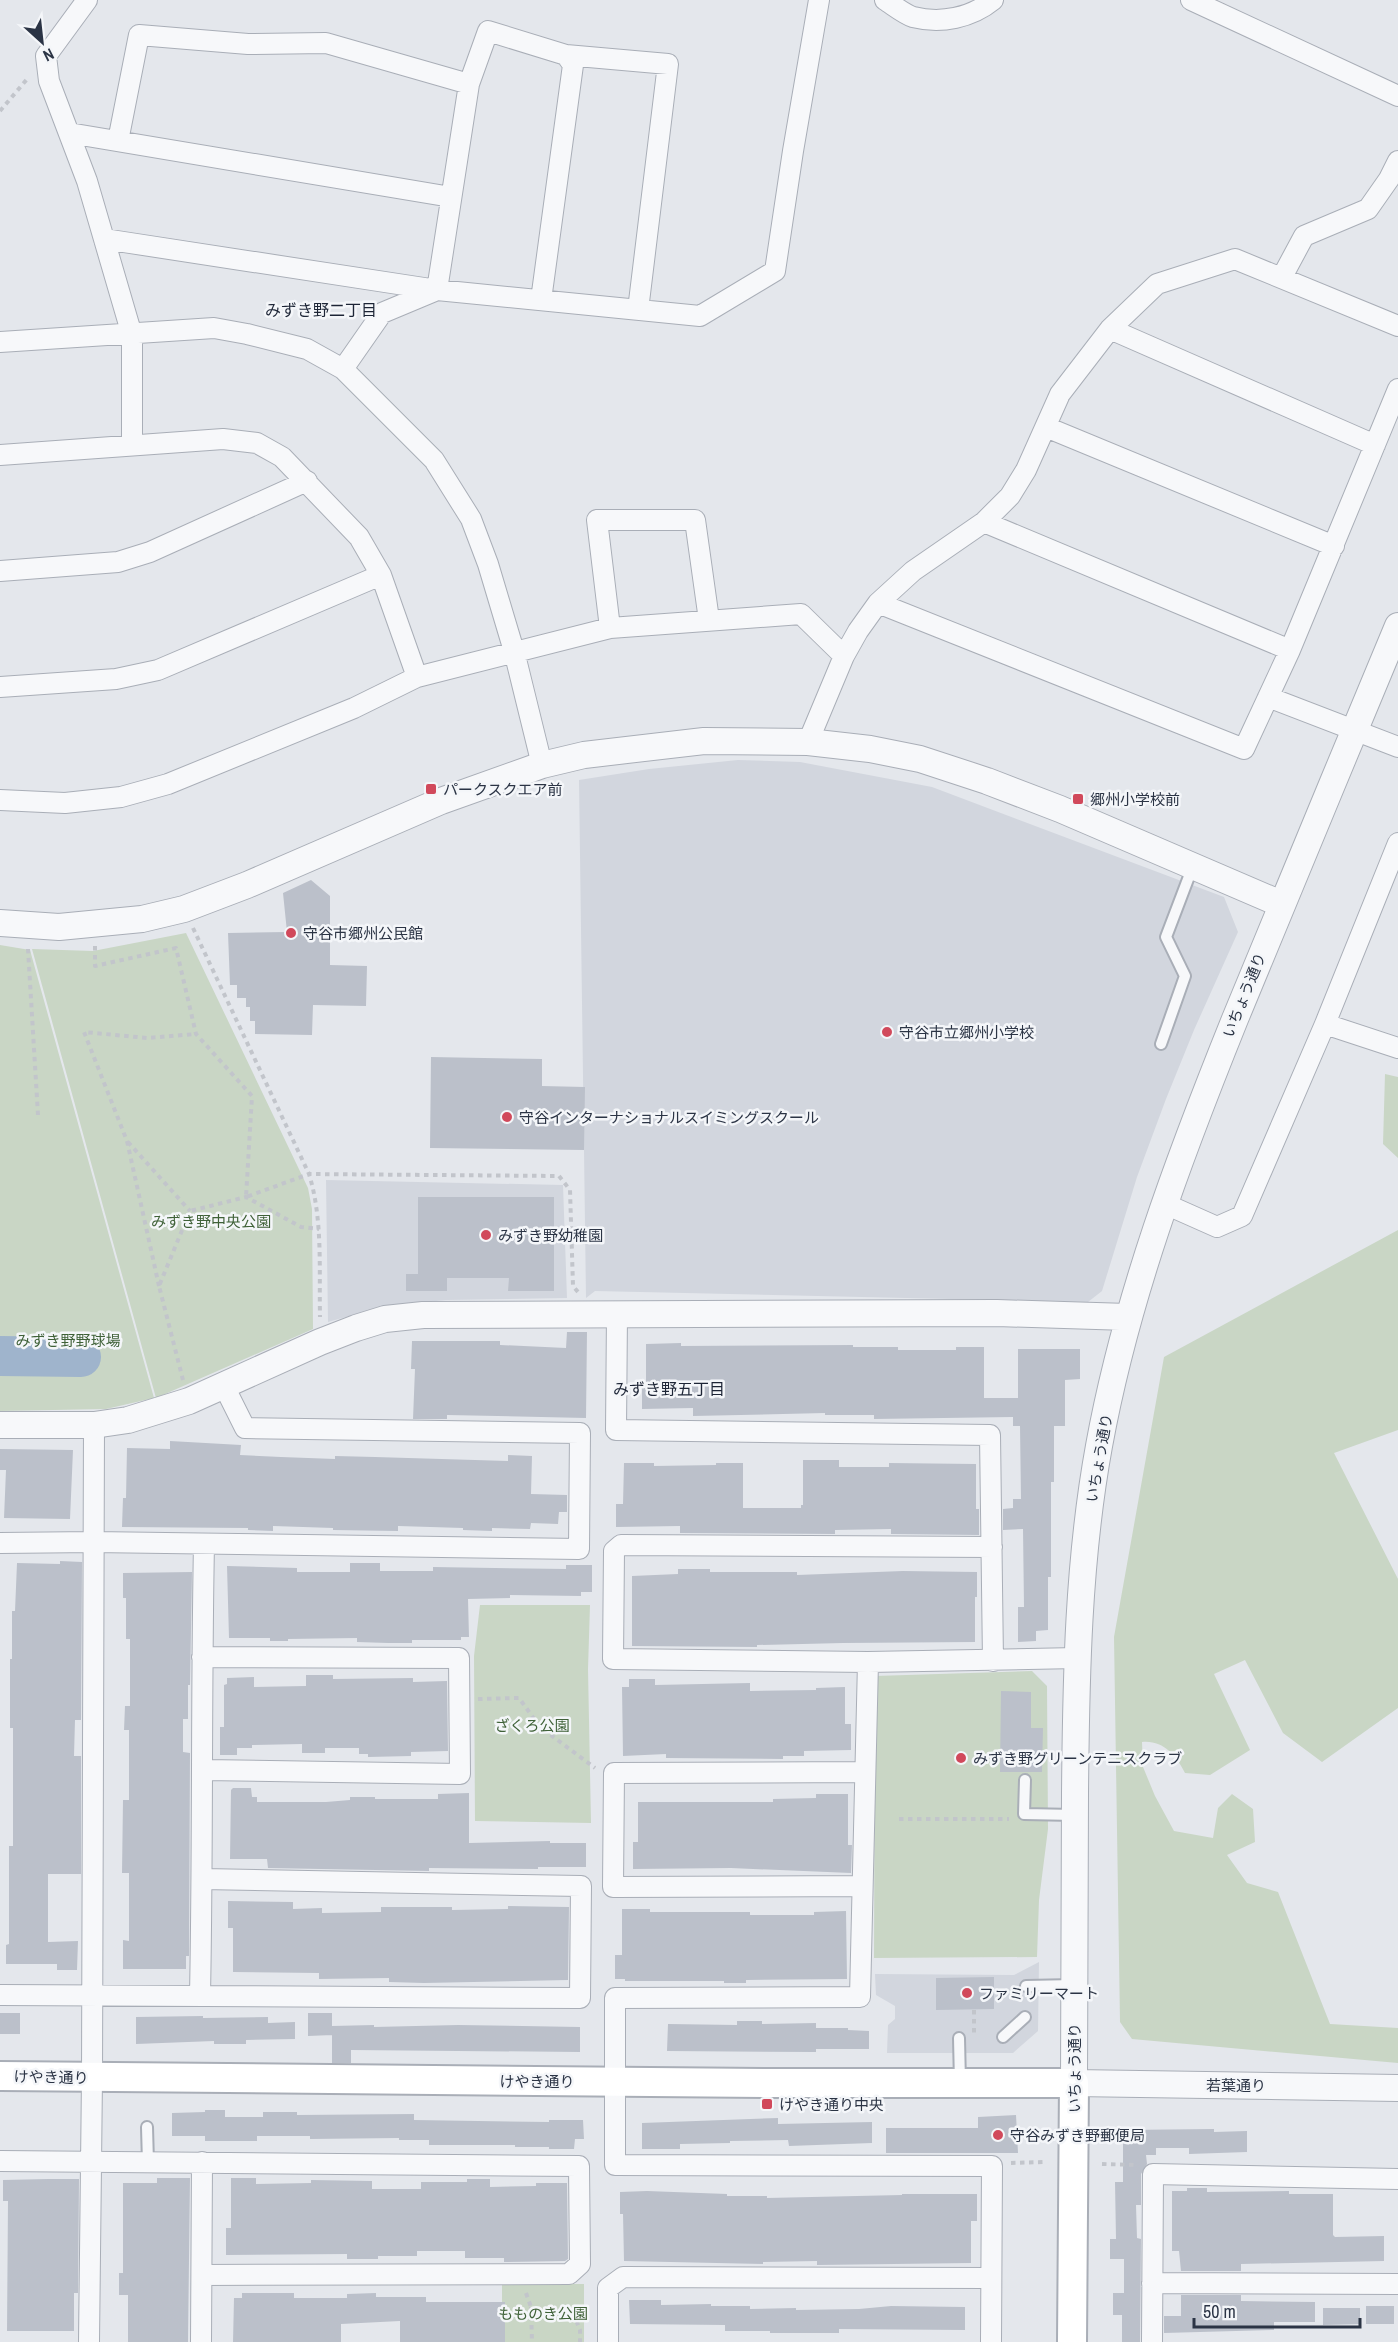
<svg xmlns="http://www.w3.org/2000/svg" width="1398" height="2342" font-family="'Archivo Narrow','Noto Sans JP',sans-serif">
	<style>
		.built { fill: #d2d6de }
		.green { fill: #c9d6c5 }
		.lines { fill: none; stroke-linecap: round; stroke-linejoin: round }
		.river { stroke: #9fb4cc; stroke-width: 40 }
		.building { fill: #bbc0ca }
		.service-casing { stroke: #a9aeb7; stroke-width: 14 }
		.minor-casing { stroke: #a9aeb7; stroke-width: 22 }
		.tertiary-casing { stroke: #a9aeb7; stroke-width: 28 }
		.secondary-casing { stroke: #a9aeb7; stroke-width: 32 }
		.path { stroke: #c2c5cb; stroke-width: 4; stroke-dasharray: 4.5 4.5; stroke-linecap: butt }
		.service { stroke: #f7f8fa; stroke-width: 10 }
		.minor { stroke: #f7f8fa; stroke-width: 20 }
		.tertiary { stroke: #f7f8fa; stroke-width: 26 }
		.secondary { stroke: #fff; stroke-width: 28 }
		.poi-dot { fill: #d1495b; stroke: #f4f6f9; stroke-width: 2 }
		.labels { text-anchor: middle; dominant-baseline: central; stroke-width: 5; stroke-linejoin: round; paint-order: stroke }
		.poi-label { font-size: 15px; fill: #2b3445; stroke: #f4f6f9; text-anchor: start }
		.street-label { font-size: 15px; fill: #2b3445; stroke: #f4f6f9 }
		.park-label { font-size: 15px; fill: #3f6138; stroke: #f4f6f9 }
		.neighbourhood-label { font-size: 16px; fill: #1d2536; stroke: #f4f6f9 }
	</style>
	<rect width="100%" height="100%" fill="#e4e7ec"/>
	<path class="built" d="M 738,760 L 800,762 L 932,787 L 1224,897 L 1238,932 L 1194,1030 L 1166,1099 L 1137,1177 L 1102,1291 L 1088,1302 L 595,1291 L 586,1298 L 579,780 L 649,769 Z
		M 326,1180 L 563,1185 L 567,1298 L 446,1300 L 384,1306 L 328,1322 Z
		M 1039,1962 L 1038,2031 L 1013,2053 L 887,2053 L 888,2025 L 895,2019 L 895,2006 L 876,1995 L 875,1974 L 1014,1975 Z"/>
	<path class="green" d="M 186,933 L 308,1188 L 312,1209 L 313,1329 L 156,1398 L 32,949 L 93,951 Z
		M 0,945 L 30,950 L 154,1398 L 106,1409 L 0,1411 Z
		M 1385,1074 L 1398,1077 L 1398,1158 L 1383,1144 Z
		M 1398,1230 L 1398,1430 L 1334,1453 L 1398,1579 L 1398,1708 L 1322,1762 L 1283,1733 L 1245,1660 L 1214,1674 L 1250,1750 L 1210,1775 L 1185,1773 C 1176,1755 1163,1740 1142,1742 L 1143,1767 L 1155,1796 L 1174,1831 L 1213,1838 L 1218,1808 L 1232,1794 L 1253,1809 L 1255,1842 L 1227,1855 L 1247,1883 L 1278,1892 L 1330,2024 L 1398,2028 L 1398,2063 L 1132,2039 L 1120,2022 L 1114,1637 L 1164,1357 Z
		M 480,1605 L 590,1605 L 588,1669 L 591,1823 L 475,1821 L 474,1656 Z
		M 1032,1671 L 1047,1686 L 1048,1829 L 1039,1900 L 1037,1957 L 874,1958 L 875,1676 Z
		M 502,2284 L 584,2284 L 584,2342 L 502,2342 Z"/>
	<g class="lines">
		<path class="river" d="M 0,1356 L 81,1357"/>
	</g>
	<path class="building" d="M 311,880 L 330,896 L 330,965 L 367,966 L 366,1006 L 313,1005 L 312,1035 L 255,1034 L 255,1021 L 250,1021 L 250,1007 L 246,1007 L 246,998 L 237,998 L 237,985 L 230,985 L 228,933 L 287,932 L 283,893 Z
		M 431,1057 L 542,1059 L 542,1086 L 585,1087 L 584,1150 L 430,1148 Z
		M 418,1197 L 554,1197 L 554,1291 L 508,1291 L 509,1278 L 447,1278 L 447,1291 L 406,1291 L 406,1274 L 418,1274 Z
		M 567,1332 L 587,1332 L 586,1418 L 447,1415 L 447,1419 L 413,1419 L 415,1369 L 411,1369 L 412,1341 L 500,1341 L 500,1345 L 566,1348 Z
		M 681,1343 L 681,1346 L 853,1345 L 853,1347 L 898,1347 L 898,1350 L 956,1350 L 956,1347 L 984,1347 L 984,1398 L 1018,1398 L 1018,1349 L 1080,1349 L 1080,1379 L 1065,1380 L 1065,1426 L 1054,1426 L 1054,1482 L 1051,1482 L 1051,1577 L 1048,1577 L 1048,1630 L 1036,1631 L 1036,1641 L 1018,1642 L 1018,1607 L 1024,1607 L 1023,1529 L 1003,1530 L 1003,1509 L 1013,1508 L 1013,1499 L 1021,1499 L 1020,1426 L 1013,1426 L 1013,1417 L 874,1419 L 874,1415 L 825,1415 L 825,1413 L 693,1416 L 693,1408 L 642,1409 L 642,1386 L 646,1386 L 646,1344 Z
		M 170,1441 L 241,1445 L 240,1455 L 281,1457 L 335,1459 L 335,1456 L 375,1457 L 508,1461 L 508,1455 L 532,1456 L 531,1494 L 567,1495 L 567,1512 L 559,1512 L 558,1524 L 531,1523 L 530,1529 L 492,1528 L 492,1531 L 463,1530 L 463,1528 L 398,1526 L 398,1531 L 333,1530 L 333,1528 L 273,1526 L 273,1531 L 248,1530 L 248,1528 L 122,1527 L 123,1498 L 126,1498 L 127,1448 L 170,1449 Z
		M 0,1449 L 73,1450 L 70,1519 L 4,1518 L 6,1470 L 0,1470 Z
		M 803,1460 L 839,1460 L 839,1467 L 889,1467 L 889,1463 L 976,1464 L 976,1509 L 979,1509 L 979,1535 L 891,1534 L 891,1529 L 835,1530 L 835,1534 L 680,1533 L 680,1526 L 616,1527 L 616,1504 L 623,1504 L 624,1463 L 654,1463 L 654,1466 L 716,1465 L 716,1463 L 743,1463 L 743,1508 L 801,1508 L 801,1505 L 803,1505 Z
		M 60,1561 L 82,1562 L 81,1720 L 75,1720 L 74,1756 L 81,1756 L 81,1874 L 48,1874 L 48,1942 L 78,1941 L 77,1970 L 57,1970 L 57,1964 L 6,1964 L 6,1945 L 9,1944 L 9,1846 L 13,1846 L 13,1728 L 10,1728 L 10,1659 L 12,1659 L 12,1611 L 15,1611 L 17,1563 L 60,1564 Z
		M 350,1563 L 380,1563 L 380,1571 L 433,1571 L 433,1567 L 566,1569 L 566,1565 L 592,1565 L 592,1592 L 581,1592 L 581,1596 L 510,1595 L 510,1598 L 468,1599 L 469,1637 L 461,1637 L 461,1640 L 412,1640 L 412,1643 L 388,1643 L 357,1642 L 357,1638 L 288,1639 L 288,1641 L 270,1641 L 270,1638 L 229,1638 L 227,1566 L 297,1568 L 297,1572 L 350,1572 Z
		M 678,1569 L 710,1569 L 710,1572 L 797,1572 L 797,1575 L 903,1571 L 977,1572 L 977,1597 L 975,1597 L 975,1642 L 843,1643 L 757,1645 L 757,1647 L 632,1646 L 632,1576 L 678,1574 Z
		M 192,1572 L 190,1685 L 188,1685 L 188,1719 L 183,1719 L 183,1752 L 190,1753 L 189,1956 L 186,1956 L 186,1969 L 123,1969 L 123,1940 L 129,1941 L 129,1873 L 122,1873 L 123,1800 L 129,1800 L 129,1730 L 124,1730 L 125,1706 L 130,1706 L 130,1639 L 126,1639 L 126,1598 L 123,1598 L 123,1573 Z
		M 306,1675 L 333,1675 L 333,1679 L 413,1678 L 413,1682 L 447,1681 L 448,1751 L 411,1752 L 411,1756 L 368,1757 L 368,1754 L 359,1754 L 359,1748 L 325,1748 L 325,1753 L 302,1753 L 302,1744 L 252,1745 L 252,1748 L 237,1748 L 237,1755 L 220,1755 L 220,1727 L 224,1727 L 224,1685 L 227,1684 L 227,1678 L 254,1677 L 254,1687 L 306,1686 Z
		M 629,1679 L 655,1679 L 655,1685 L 750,1683 L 750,1691 L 816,1690 L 816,1688 L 845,1687 L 845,1724 L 851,1724 L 851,1750 L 804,1751 L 804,1756 L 783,1756 L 783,1759 L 666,1758 L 666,1754 L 623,1756 L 622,1687 L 629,1687 Z
		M 1001,1691 L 1031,1692 L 1031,1728 L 1043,1728 L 1042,1772 L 1000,1772 Z
		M 233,1788 L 251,1788 L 252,1797 L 257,1797 L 257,1802 L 326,1802 L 350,1800 L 350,1797 L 375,1797 L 375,1799 L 438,1799 L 438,1794 L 469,1793 L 469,1843 L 550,1841 L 550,1843 L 586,1843 L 586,1867 L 538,1867 L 538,1869 L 429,1868 L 429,1871 L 268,1868 L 267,1859 L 230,1859 L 231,1790 Z
		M 816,1794 L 848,1794 L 848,1845 L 852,1845 L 851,1873 L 731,1868 L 633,1869 L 633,1842 L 638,1842 L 638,1802 L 773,1802 L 773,1799 L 816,1798 Z
		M 228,1901 L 293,1902 L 293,1909 L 322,1908 L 322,1913 L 381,1912 L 381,1907 L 452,1907 L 452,1910 L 508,1909 L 508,1906 L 569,1907 L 568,1980 L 424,1983 L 389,1982 L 389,1978 L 319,1979 L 319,1973 L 233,1972 L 233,1928 L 228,1928 Z
		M 622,1909 L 650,1909 L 650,1912 L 750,1912 L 750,1915 L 814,1915 L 814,1912 L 846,1911 L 847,1979 L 746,1980 L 746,1983 L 724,1983 L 724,1981 L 625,1981 L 625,1979 L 615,1979 L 615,1955 L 622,1955 Z
		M 994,1977 L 994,2009 L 936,2010 L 936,1978 Z
		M 0,2013 L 20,2013 L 20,2034 L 0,2034 Z
		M 308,2013 L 332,2013 L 332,2035 L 308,2036 Z
		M 203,2016 L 203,2018 L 268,2017 L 268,2023 L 295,2022 L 295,2039 L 246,2040 L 246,2044 L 214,2044 L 214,2041 L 136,2044 L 136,2017 Z
		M 737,2021 L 762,2021 L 762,2024 L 816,2023 L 816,2028 L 848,2028 L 848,2030 L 869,2031 L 869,2049 L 816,2049 L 816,2052 L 667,2051 L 668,2024 L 737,2025 Z
		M 374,2025 L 374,2027 L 458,2025 L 580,2027 L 580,2052 L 351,2050 L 351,2063 L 332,2063 L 332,2026 Z
		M 205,2110 L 225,2110 L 225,2117 L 263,2117 L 263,2112 L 297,2112 L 297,2115 L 414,2114 L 414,2120 L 549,2122 L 549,2120 L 583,2120 L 584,2139 L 575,2139 L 574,2149 L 549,2149 L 549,2147 L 515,2147 L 515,2145 L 429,2145 L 429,2140 L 399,2140 L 399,2138 L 310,2139 L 310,2136 L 257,2136 L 257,2141 L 205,2141 L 205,2136 L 172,2136 L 172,2113 L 205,2112 Z
		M 1016,2115 L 1018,2153 L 886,2153 L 886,2128 L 978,2128 L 978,2117 Z
		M 778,2118 L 778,2124 L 872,2122 L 872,2143 L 789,2146 L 788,2140 L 730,2141 L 730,2143 L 680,2144 L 680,2149 L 642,2149 L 642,2123 Z
		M 1214,2129 L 1214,2132 L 1247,2131 L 1247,2152 L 1189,2154 L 1189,2148 L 1156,2148 L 1156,2155 L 1146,2155 L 1147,2164 L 1141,2174 L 1141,2205 L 1136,2205 L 1137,2238 L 1141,2239 L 1140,2342 L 1122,2342 L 1122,2315 L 1113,2315 L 1113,2293 L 1124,2293 L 1124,2259 L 1110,2259 L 1110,2239 L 1116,2239 L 1115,2182 L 1123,2182 L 1123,2130 Z
		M 157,2178 L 190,2178 L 188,2342 L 128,2342 L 128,2295 L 119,2295 L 119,2273 L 123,2273 L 123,2183 L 157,2183 Z
		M 231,2178 L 256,2178 L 256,2184 L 311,2183 L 311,2180 L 372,2181 L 372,2189 L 421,2189 L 421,2182 L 467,2182 L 467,2179 L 490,2179 L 490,2187 L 536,2186 L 536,2183 L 567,2183 L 568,2259 L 565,2261 L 504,2262 L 504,2258 L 465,2258 L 465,2251 L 417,2251 L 417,2256 L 378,2256 L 378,2259 L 347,2259 L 347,2254 L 226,2255 L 226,2228 L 231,2228 Z
		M 48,2179 L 79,2179 L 78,2293 L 74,2293 L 74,2331 L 7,2331 L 8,2201 L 3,2201 L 3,2180 Z
		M 1187,2188 L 1207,2188 L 1207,2192 L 1289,2191 L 1289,2194 L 1333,2194 L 1333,2235 L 1335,2237 L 1384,2236 L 1384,2261 L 1241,2264 L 1241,2271 L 1181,2271 L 1179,2251 L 1172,2251 L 1172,2191 L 1187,2191 Z
		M 647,2191 L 727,2194 L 727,2196 L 767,2196 L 767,2198 L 902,2195 L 902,2194 L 977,2194 L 977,2221 L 971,2221 L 971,2263 L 817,2265 L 817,2261 L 763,2262 L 763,2264 L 624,2261 L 623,2214 L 620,2214 L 620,2192 Z
		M 242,2293 L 294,2293 L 294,2298 L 347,2298 L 347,2294 L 376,2293 L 376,2297 L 426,2297 L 426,2302 L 505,2302 L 505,2342 L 400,2342 L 400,2321 L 341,2324 L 341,2342 L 233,2342 L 234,2298 L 242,2298 Z
		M 1181,2295 L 1241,2295 L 1241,2301 L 1315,2302 L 1315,2322 L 1274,2322 L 1274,2330 L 1164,2333 L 1164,2316 L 1181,2316 Z
		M 629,2300 L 661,2300 L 661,2305 L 711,2304 L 711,2306 L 750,2306 L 750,2309 L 796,2308 L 796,2310 L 859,2309 L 891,2306 L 965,2307 L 965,2330 L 839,2329 L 839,2333 L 770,2333 L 770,2331 L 725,2331 L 725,2325 L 630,2324 Z
		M 1366,2306 L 1394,2306 L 1394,2324 L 1366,2324 Z
		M 1323,2308 L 1360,2308 L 1360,2324 L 1323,2325 Z"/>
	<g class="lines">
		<defs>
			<path id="service" d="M 1161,1044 L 1185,976 L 1166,937 L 1193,866
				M 1025,1780 L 1024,1814 L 1075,1815
				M 1026,1986 L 1074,1985
				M 1003,2037 L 1025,2017
				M 959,2038 L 960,2083
				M 147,2127 L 148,2163"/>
			<path id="minor" d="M 87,0 L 46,56 L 49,81 L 87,181 L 132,335 L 132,444
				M 885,0 C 893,5 904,14 913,17 C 941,24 971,18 993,0
				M 1191,0 L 1398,96
				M 69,133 L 451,197
				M 118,141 L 139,35 L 248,44 L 326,43 L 469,84
				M 104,239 L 437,290 L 469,84 L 488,31 L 566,55 L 668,64 L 638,310
				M 1282,277 L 1304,236 L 1368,209 L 1389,179 L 1398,161
				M 541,300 L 573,65 L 566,55
				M 1110,329 L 1375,445
				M 0,342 L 214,328 L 247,334 L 307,349 L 343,369 L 434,460 L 471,519 L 488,564 L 514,651 L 542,765
				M 343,369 L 382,313 L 437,290 L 700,316 L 775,271 L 793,151 L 819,0
				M 1046,427 L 1334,546
				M 0,455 L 223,439 L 257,443 L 282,457 L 359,537 L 381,575 L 417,677
				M 984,522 L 1290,650
				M 0,571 L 118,562 L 150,552 L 307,481
				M 878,603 L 1244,749 L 1290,650 L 1398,389
				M 610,628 L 597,520 L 695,520 L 709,620
				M 0,687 L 116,679 L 158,670 L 381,575
				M 1268,697 L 1398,747
				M 808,742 L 844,656 L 858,631 L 878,603 L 913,571 L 984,522 L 1010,496 L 1026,470 L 1060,394 L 1110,329 L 1157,284 L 1235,259 L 1398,326
				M 0,800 L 65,803 L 121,797 L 168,784 L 354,708 L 417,677 L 610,628 L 801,614 L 844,656
				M 1325,1024 L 1398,1048
				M 1163,1203 L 1217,1227 L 1242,1216 L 1325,1024 L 1398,843
				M 617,1313 L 616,1430 L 990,1435 L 993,1661
				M 0,1543 L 93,1542 L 579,1549 L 580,1433 L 245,1428 L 224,1386
				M 992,1547 L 621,1545 L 614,1551 L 613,1659 L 868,1662 L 1077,1658
				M 202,1657 L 459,1658 L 460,1774 L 204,1770
				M 868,1662 L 860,1997 L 615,1998 L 615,2165 L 992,2166 L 991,2342
				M 862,1886 L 613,1887 L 614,1773 L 865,1772
				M 0,1995 L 580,1998 L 581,1886 L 203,1879
				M 200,1995 C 203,1845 201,1694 204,1544
				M 0,2161 L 579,2166 L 580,2264 L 569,2274 L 202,2275
				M 1152,2283 L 1398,2284
				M 89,2342 L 92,2077 L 94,1425
				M 201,2342 L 202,2162
				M 608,2342 L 608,2288 L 623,2277 L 991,2278
				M 1152,2342 L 1153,2174 L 1398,2179"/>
			<path id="tertiary" d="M 1398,626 C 1344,757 1288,888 1235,1019 C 1179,1158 1126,1298 1099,1446 C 1078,1561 1076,1677 1075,1794 C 1075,1890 1074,1987 1074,2083 L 1398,2088
				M 0,923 L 59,927 L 142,919 L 184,909 L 247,885 L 441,801 L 542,765 L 584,755 L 704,741 L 808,742 L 870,749 L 920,759 L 987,781 L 1060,809 L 1281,904
				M 0,1425 L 94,1425 L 128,1420 L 189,1401 L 320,1342 L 356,1328 L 385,1319 L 423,1315 L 997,1313 L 1128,1317"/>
			<path id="secondary" d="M 0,2076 L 766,2083 L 1074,2083 L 1072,2342"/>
		</defs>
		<use href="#service" class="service-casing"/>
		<use href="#minor" class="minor-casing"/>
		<use href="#tertiary" class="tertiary-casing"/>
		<use href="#secondary" class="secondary-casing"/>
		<path class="path" d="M 0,111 L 28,78
			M 193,928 L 309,1174 L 559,1176 L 570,1190 L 573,1286 L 578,1292
			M 95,946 L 95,966 L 176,948 L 196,1034 L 252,1096 L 246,1197 L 309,1174 C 323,1219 319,1270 320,1317
			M 28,949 L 38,1115
			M 128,1142 L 190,1211
			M 159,1286 L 127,1141 L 84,1032 L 147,1038 L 196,1034
			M 183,1380 L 159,1286 L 190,1211 L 246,1197 L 301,1227 L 319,1229
			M 478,1699 L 519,1698 L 540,1727 L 595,1768
			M 899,1819 L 1009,1819
			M 974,2010 L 974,2033
			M 1011,2163 L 1044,2162
			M 1102,2164 L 1138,2165
			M 526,2293 L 531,2307 C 546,2315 559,2311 576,2320 L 580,2330 L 580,2342
			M 531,2307 L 532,2342"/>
		<use href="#service" class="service"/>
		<use href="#minor" class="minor"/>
		<use href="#tertiary" class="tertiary"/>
		<use href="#secondary" class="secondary"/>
	</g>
	<g class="poi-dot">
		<rect x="425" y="783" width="12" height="12" rx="3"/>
		<rect x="1072" y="793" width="12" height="12" rx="3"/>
		<circle cx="291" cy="933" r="6"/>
		<circle cx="887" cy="1032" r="6"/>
		<circle cx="507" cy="1117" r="6"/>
		<circle cx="486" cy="1235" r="6"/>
		<circle cx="961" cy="1758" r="6"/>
		<circle cx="967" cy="1993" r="6"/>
		<rect x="761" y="2098" width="12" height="12" rx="3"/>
		<circle cx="998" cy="2135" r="6"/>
	</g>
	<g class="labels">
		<g class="poi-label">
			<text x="443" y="789">パークスクエア前</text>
			<text x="1090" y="799">郷州小学校前</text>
			<text x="303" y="933">守谷市郷州公民館</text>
			<text x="899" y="1032">守谷市立郷州小学校</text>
			<text x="519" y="1117">守谷インターナショナルスイミングスクール</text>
			<text x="498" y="1235">みずき野幼稚園</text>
			<text x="973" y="1758">みずき野グリーンテニスクラブ</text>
			<text x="979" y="1993">ファミリーマート</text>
			<text x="779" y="2104">けやき通り中央</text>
			<text x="1010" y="2135">守谷みずき野郵便局</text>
		</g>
		<g class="street-label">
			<text transform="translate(1244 995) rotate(-68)">いちょう通り</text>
			<text transform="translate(1099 1458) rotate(-80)">いちょう通り</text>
			<text transform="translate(1074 2068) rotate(-90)">いちょう通り</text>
			<text transform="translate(51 2077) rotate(1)">けやき通り</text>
			<text x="537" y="2081">けやき通り</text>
			<text x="1236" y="2085">若葉通り</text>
		</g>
		<g class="park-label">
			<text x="211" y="1221">みずき野中央公園</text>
			<text x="68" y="1340">みずき野野球場</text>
			<text x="532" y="1725">ざくろ公園</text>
			<text x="543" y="2313">もものき公園</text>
		</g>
		<g class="neighbourhood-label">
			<text x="321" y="310">みずき野二丁目</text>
			<text x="669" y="1389">みずき野五丁目</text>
		</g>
	</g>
	<g transform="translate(42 42) rotate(153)" stroke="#f4f6f9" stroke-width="4.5" paint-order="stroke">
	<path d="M0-4.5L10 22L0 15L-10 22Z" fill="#2b3445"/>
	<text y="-9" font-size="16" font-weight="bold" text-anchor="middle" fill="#2b3445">N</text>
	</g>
	<path d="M1194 2318v9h166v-9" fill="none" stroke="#2b3445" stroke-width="3"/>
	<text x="1203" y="2318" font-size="18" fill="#2b3445" stroke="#f4f6f9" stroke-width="4.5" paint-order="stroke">50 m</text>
</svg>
